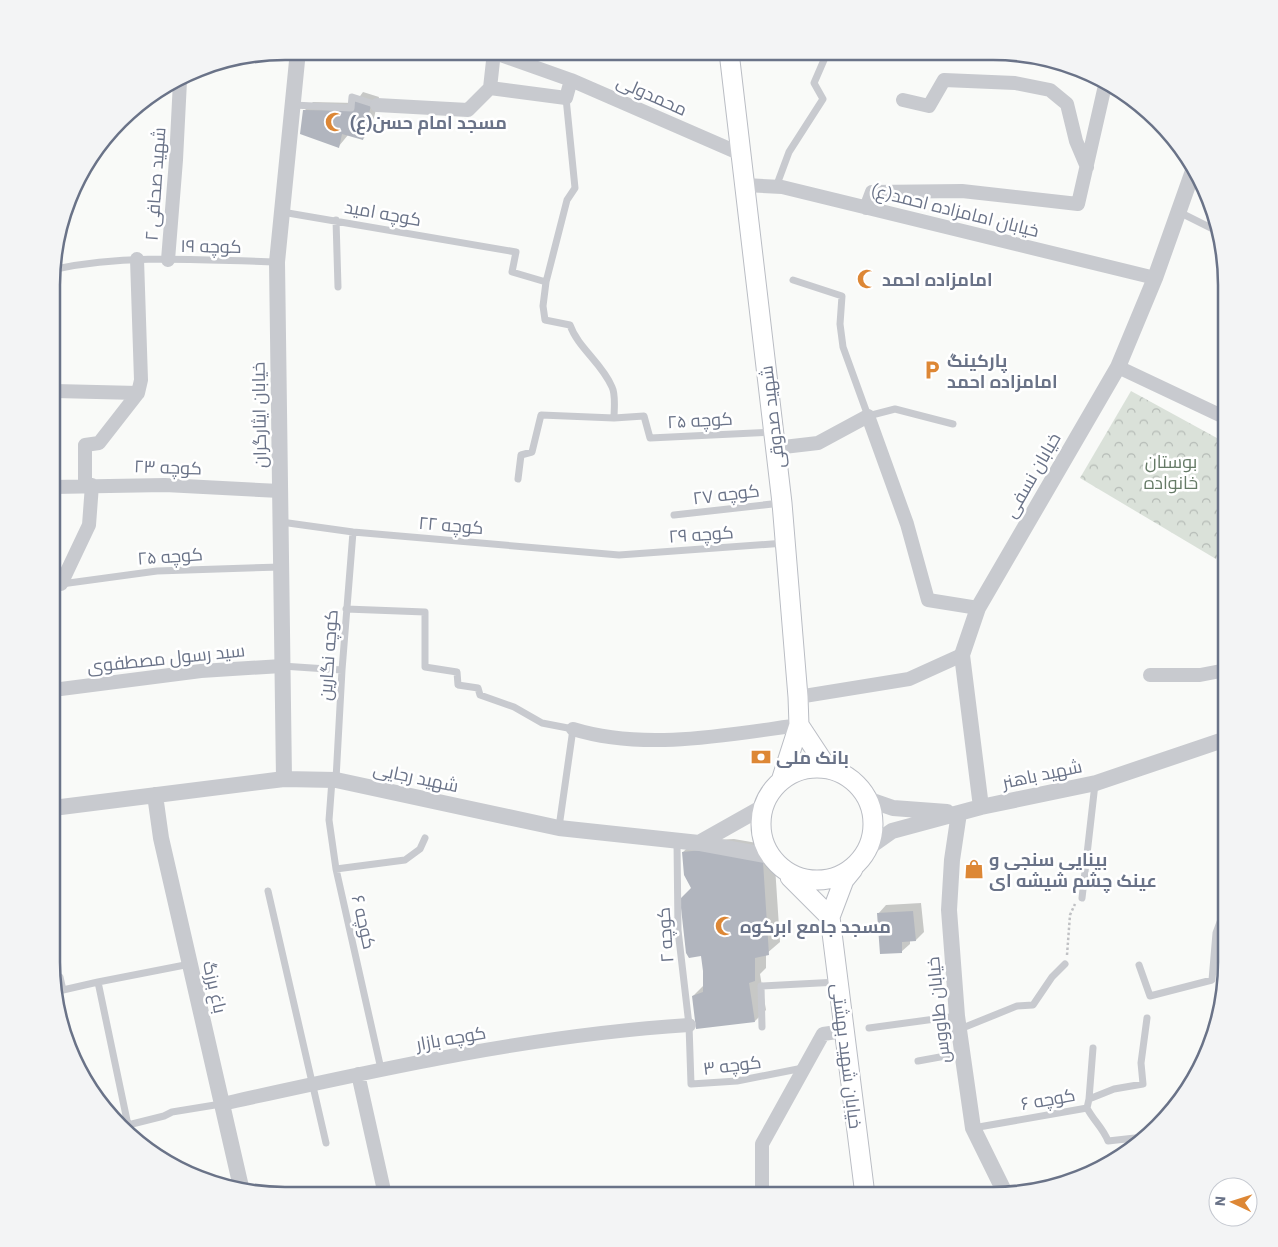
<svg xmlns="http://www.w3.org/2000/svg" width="1278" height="1247" font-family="'IBM Plex Sans',Cairo,sans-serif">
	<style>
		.forest { fill: url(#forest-crowns) }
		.shadow { fill: #0003 }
		.building { fill: #b1b5be }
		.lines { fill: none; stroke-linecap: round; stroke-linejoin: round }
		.secondary-casing { stroke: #babdc4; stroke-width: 21 }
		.path { stroke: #c0c1c4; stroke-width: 2.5; stroke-dasharray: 2.5 2.5; stroke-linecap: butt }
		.service { stroke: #c8cacf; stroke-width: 7 }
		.minor { stroke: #c8cacf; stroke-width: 14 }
		.tertiary { stroke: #c8cacf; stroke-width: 16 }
		.secondary { stroke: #fff; stroke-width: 19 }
		.labels { text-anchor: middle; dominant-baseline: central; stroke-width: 5; stroke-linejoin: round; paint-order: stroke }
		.street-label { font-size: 18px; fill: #6a7388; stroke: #fff }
		.poi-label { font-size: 18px; font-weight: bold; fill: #6a7388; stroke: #fff; text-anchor: start }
		.park-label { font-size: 18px; fill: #657a66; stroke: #fff }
		.rim { fill: none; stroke: #6a7388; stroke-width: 2.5 }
	</style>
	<defs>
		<pattern id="forest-crowns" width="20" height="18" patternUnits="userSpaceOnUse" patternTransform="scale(1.25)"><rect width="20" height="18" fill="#dae1d9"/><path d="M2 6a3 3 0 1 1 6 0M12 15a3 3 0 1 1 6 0" fill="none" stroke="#b5bbb6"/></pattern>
	</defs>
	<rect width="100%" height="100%" fill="#f9faf8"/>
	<path class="forest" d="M 1131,391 L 1226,443 L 1226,544 L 1216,559 L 1080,478 Z"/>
	<path class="shadow" d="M 363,92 L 379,97 L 371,130 L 363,139 L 348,135 L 339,146 L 305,110 L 313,102 L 355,103 Z
		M 734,839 L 757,843 L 774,851 L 780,942 L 766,954 L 766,968 L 760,974 L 766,1010 L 755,1021 L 693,996 L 704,985 L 704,971 L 692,888 L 683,852 L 695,841 Z
		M 921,903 L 924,932 L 916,940 L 910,940 L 910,944 L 901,952 L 878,914 L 886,905 Z"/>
	<path class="building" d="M 354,100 L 371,105 L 363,140 L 342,134 L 339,148 L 300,134 L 303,110 L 352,111 Z
		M 712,849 L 763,862 L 769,955 L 755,958 L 755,981 L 749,983 L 755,1022 L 696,1029 L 692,996 L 703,992 L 703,971 L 701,956 L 689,958 L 686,953 L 680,899 L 691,888 L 684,875 L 682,852 Z
		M 913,911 L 916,941 L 902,942 L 902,953 L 880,954 L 877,913 Z"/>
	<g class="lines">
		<defs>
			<path id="secondary" d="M 729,52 L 782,503 L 798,697 L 799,725 L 781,781
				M 799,725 L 828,769
				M761 824a56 56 0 1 1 112 0a56 56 0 1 1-112 0Z
				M 853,869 L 844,880 L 830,917 L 865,1195
				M 790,877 L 830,917"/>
		</defs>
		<use href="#secondary" class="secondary-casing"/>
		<path class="path" d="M 1067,955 L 1070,915 L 1075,904"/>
		<path class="service" d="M 1104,89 L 1121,93
			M 294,105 L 351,108 L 352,97 L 377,105
			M 776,187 L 789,152 L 823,99 L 814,83 L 827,53
			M 282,212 L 516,252 L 512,272 L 546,282 L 543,306 L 545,320 L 570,325 C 578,348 602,363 612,387 C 616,395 614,409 614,418 L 541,415 L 532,452 L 521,455 L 518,479
			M 1179,212 L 1219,232
			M 336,220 L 338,287
			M 56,269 C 128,254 203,260 277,262
			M 793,280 L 842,296 L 840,324 L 843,347 L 868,416 L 895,409 L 953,424
			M 546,282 L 567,200 L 575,188 L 566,98
			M 614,418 L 644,416 L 650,438 L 773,432
			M 674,515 L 781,503
			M 281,522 L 353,532 L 619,555 L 785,543
			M 54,585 L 157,571 L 281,567
			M 346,609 L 425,612 L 425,667 L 457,672 L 458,685 L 478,688 L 480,695 L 514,707 L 542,723 L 573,729 L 559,827
			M 282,666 L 342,670
			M 336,779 L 342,670 L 353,532
			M 332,780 L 329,820 L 336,869 L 381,1069
			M 677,842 L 678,930 L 689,1025 L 691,1084 L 737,1081 L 803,1068
			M 336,869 L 405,860 L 420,849 L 425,838
			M 268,891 L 326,1143
			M 1082,898 L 1095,784
			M 52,965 L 55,979 L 60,977 L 63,990 L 98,982 L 128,1125 L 164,1116 L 172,1112 L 221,1104
			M 1139,965 L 1150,996 L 1212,980 L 1216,933 L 1226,906
			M 98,982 L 190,964
			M 762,1027 L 761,986 L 838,982
			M 869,1028 L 957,1016
			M 960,1029 L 1017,1006 L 1033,1005 L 1052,977 L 1065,964
			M 918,1061 L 962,1053
			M 1089,1099 L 1093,1048
			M 1087,1108 C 1093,1120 1103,1128 1108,1141 L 1144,1137
			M 973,1128 L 1087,1108 L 1089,1099 L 1114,1089 L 1143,1084 L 1141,1063 L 1147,1018"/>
		<path class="minor" d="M 492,52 L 571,80 L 741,154
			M 490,88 L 494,52
			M 903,100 L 929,106 L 944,80 L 1015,83 L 1050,90 L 1067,104 L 1076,141 L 1087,167
			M 377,105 L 468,110 L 490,88 L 566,98 L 571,80
			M 745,185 L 782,187 L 1155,278
			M 866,208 L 872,192 L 962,191 L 1078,204 L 1106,81
			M 168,260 L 176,160 L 180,81
			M 1118,367 L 1226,418
			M 55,391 L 138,393 L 141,380 L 137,259
			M 775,448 L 818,443 L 868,416 L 907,524 L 928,600 L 978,608
			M 85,485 L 85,445 L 99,443 L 138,393
			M 54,487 L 165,485 L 280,491
			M 61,584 L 89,525 L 92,485
			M 1150,675 L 1200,675 L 1226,670
			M 53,690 L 201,671 L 282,666
			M 798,697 L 909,679 L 962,655
			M 573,729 C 644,751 727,735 799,725
			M 358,1074 L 385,1195
			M 222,1104 C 376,1070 531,1035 689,1025
			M 762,1195 L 762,1144 L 823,1034 L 844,1031"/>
		<path class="tertiary" d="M 284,779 L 277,262 L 298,51
			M 155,795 L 161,838 L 241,1187
			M 867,799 L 893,808 L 947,812
			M 981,807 L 962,655 L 978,608 L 1118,367 L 1155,278 L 1193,171
			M 53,808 L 284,779 L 336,780 L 559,828 L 699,843 L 770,856
			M 959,813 L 952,860 L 949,910 L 957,1016 L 973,1128 L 1006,1195
			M 699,843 L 763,807
			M 868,848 L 892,831 L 981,807 L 1096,783 L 1226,739"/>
		<use href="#secondary" class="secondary"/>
	</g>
	<defs>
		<symbol id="mosque-bare" viewBox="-9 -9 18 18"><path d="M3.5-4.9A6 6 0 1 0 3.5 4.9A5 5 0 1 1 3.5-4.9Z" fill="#dd8735" stroke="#fff" stroke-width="2.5" paint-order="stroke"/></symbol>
		<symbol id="parking-bare" viewBox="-9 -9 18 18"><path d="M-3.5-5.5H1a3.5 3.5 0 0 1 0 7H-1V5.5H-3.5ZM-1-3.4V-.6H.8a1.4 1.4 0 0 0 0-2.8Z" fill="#dd8735" stroke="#fff" stroke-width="2.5" paint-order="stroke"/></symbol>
		<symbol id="bank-bare" viewBox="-9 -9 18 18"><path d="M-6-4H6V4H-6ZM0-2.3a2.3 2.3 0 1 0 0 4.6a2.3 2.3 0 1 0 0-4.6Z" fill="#dd8735" stroke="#fff" stroke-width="2.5" paint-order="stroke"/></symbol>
		<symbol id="shop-bare" viewBox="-9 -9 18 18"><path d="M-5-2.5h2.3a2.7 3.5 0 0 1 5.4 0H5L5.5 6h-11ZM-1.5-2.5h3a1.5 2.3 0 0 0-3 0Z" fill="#dd8735" stroke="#fff" stroke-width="2.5" paint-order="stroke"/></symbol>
	</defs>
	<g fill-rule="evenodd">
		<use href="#mosque-bare" x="321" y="108" width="28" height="28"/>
		<use href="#mosque-bare" x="853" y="265" width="28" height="28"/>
		<use href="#parking-bare" x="918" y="356" width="28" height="28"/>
		<use href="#bank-bare" x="747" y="743" width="28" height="28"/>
		<use href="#shop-bare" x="960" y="855" width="28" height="28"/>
		<use href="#mosque-bare" x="711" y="912" width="28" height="28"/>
	</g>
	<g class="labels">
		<g class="street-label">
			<text transform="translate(652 95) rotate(24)">محمدولی</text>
			<text transform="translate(155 184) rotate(-86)">شهید صحافی ۲</text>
			<text transform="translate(955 210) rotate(14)">خیابان امامزاده احمد(ع)</text>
			<text transform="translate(383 213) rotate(10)">کوچه امید</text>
			<text transform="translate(211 246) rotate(1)">کوچه ۱۹</text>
			<text transform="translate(259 415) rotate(-91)">خیابان ایثارگران</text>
			<text transform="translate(772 417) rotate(-97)">شهید صدوقی</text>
			<text transform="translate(700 420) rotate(-3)">کوچه ۲۵</text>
			<text transform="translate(168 467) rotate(2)">کوچه ۲۳</text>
			<text transform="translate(1032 475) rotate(-60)">خیابان نسفی</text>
			<text transform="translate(726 494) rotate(-7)">کوچه ۲۷</text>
			<text transform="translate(451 525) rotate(5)">کوچه ۲۲</text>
			<text transform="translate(701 534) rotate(-4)">کوچه ۲۹</text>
			<text transform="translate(170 556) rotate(-4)">کوچه ۲۵</text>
			<text transform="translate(328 655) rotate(-86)">کوچه نگارین</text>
			<text transform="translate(166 658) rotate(-6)">سید رسول مصطفوی</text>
			<text transform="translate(1042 774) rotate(-12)">شهید باهنر</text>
			<text transform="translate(416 777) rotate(12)">شهید رجایی</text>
			<text transform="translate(364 922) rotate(77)">کوچه ۶</text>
			<text transform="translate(665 935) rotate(-94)">کوچه ۲</text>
			<text transform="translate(215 987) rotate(77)">باغ برزگ</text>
			<text transform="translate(938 1010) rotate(-96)">خیابان طاووس</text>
			<text transform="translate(451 1038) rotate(-10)">کوچه بازار</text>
			<text transform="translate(847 1056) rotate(83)">خیابان شهید بهشتی</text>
			<text transform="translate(732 1065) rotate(-7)">کوچه ۳</text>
			<text transform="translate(1048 1099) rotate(-10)">کوچه ۶</text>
		</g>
		<g class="poi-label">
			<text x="350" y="122">مسجد امام حسن(ع)</text>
			<text x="882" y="279">امامزاده احمد</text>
			<text x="947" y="360">پارکینگ<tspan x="947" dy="21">امامزاده احمد</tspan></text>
			<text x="776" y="757">بانک ملی</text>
			<text x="989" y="859">بینایی سنجی و<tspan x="989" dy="21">عینک چشم شیشه ای</tspan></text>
			<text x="740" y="926">مسجد جامع ابرکوه</text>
		</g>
		<g class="park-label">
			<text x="1171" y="461">بوستان<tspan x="1171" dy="21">خانواده</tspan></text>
		</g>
	</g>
	<path d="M0 0H1278V1247H0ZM285 60H993A225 225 0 0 1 1218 285V962A225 225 0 0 1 993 1187H285A225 225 0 0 1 60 962V285A225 225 0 0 1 285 60Z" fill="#f3f4f5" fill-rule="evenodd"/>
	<path class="rim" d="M285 60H993A225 225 0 0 1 1218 285V962A225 225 0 0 1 993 1187H285A225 225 0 0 1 60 962V285A225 225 0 0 1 285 60Z"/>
	<g transform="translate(1233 1202) rotate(274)"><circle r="24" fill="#ffffff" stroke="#c3c7cf"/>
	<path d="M0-4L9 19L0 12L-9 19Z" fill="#dd8735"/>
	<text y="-8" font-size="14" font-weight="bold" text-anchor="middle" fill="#6a7388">N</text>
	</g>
</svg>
